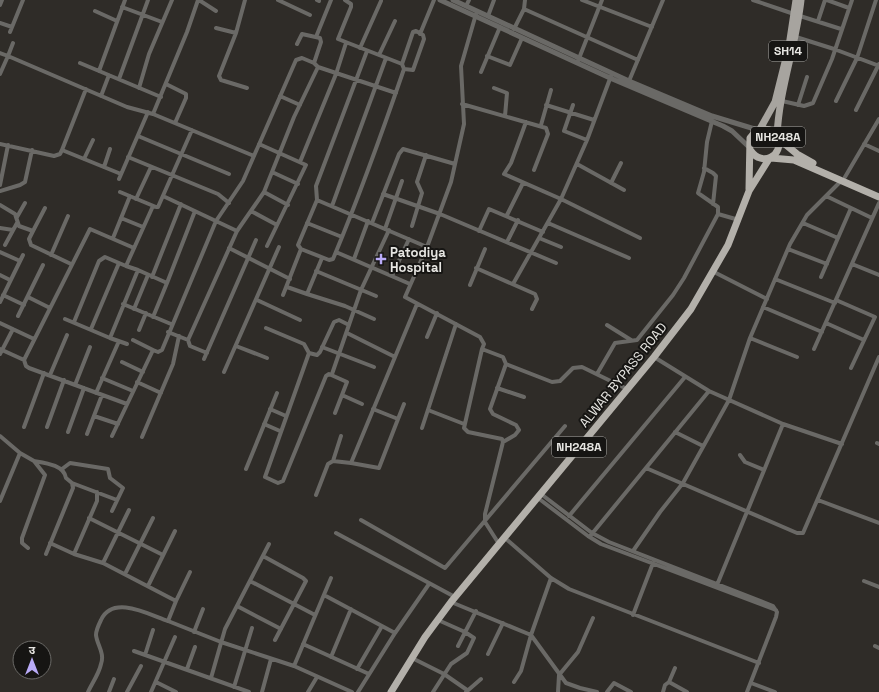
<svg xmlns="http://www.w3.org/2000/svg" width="879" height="692" font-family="'Space Grotesk','Noto Sans Devanagari',sans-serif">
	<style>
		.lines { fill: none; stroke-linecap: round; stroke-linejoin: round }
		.minor { stroke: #6a6966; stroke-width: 4 }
		.tertiary { stroke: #6a6966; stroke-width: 5 }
		.primary { stroke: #a7a49f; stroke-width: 7 }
		.trunk { stroke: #b3b0aa; stroke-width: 7 }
		.poi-dot { fill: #b9abf7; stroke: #161513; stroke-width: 1.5 }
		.labels { text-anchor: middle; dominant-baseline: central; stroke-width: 4; stroke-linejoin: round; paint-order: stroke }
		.shield { fill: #161513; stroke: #a8a7a4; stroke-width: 1 }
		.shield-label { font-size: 12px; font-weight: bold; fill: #e7e6e2 }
		.poi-label { font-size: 13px; font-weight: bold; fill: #e7e6e2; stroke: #161513; text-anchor: start }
		.street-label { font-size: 13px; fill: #e7e6e2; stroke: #161513 }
	</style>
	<rect width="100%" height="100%" fill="#2f2c28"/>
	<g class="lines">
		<path class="minor" d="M 199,0 L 216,11
			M 245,0 L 236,33 L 219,76 L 221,80 L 247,88
			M 278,0 L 310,15
			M 317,0 L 319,1
			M 345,0 L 351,4 L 351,7 L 338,39 L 402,64
			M 582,0 L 652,27
			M 753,0 L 794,14
			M 827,0 L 849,8
			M 0,5 L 2,0
			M 466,6 L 469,0
			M 122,7 L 162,22
			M 524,9 L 638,60
			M 95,11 L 117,21
			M 476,14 L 461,66 L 464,124 L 451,182 L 427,247 L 405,297 L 480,337 L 484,344 L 482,349 L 503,357 L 506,364 L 552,382 L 560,381 L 573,368 L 582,367 L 627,389
			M 488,16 L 494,0
			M 800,16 L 841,29
			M 818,21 L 825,0
			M 0,23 L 12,27
			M 216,28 L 236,33
			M 514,29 L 524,9 L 525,0
			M 10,32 L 23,0
			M 420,34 L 434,0
			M 316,37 L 331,0
			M 796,37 L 834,49 L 879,66
			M 13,43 L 8,56 L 127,107 L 153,114 L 254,156
			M 297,44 L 302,34 L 320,38 L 321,42 L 314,63 L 318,67 L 396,93
			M 360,48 L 381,1
			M 367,51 L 316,186 L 317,200 L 298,245 L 301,249 L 329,260 L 333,259 C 359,197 382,133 404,69 L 402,64 L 413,32 L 416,31 L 423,35 L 424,39 L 413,70 L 404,69
			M 0,53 L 8,56 L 0,74
			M 379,55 L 395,21
			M 487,56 L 510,65 L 522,38
			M 578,61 L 602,0
			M 80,63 L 161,97
			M 99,71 L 125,0
			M 481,72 L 500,27
			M 119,79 L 148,0
			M 629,81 L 663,0
			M 166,84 L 186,94 L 186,98 L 175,123
			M 139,88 L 149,54 L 172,0
			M 494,88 L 507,93 L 505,116
			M 101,96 L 109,75
			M 280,96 L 300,105
			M 782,101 L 804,106 L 813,103 L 832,59 L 852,0
			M 836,101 L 857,58 L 876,0
			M 462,104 L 546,128 L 548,134 L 534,170
			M 546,105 L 594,120
			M 573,105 L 564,131 L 587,140
			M 798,105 L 807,77
			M 856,110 L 879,64
			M 153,114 L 187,32 L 198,0
			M 712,121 L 707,142 L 704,172 L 698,193 L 718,207 L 718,214
			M 526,122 L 511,163 L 504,174 L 561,199 L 640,238
			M 541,125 L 551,90
			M 138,136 L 229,174
			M 0,144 L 54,156 L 60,154 L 62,150 L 121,174
			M 259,144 L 306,165 L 267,246
			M 864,144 L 879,151
			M 62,150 L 86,89
			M 128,157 L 218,194 L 229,203
			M 84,159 L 93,140
			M 300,162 L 336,74 L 346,43
			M 577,164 L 624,190
			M 104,167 L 110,149
			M 704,168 L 713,173 L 716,176 L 713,204
			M 272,172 L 298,184
			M 845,177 L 879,119
			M 119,179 L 148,112
			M 611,183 L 621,163
			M 0,185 L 8,145
			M 0,191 L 20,185 L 25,182 L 32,150
			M 120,192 L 156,207 L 158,207 L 192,130
			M 264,192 L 288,205
			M 383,194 L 440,214 L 556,263
			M 163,196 L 237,231
			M 826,196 L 872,218
			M 136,199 L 151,167
			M 317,200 L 427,247
			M 0,205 L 15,214 L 19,226 L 33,231 L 29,239 L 31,245 L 71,264
			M 332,206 L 386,58
			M 251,211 L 277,225
			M 507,215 L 523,183
			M 17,217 L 25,203
			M 121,218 L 143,227
			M 307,223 L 342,237
			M 372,223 L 399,154 L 403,149 L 455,164
			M 548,223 L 629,258
			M 803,223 L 838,238
			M 412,226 L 422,193 L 417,182 L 426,155
			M 0,228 L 13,230
			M 385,229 L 402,181
			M 33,231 L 45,208
			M 479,231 L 489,209 L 543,232
			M 113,238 L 130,196
			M 539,238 L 561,247
			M 507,242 L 518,220
			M 5,245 L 17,223
			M 229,248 L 290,279
			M 788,249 L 827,264
			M 0,252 L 20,261
			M 336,252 L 410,284
			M 51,255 L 68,216
			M 322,258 L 307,294 L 345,306 L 374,319
			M 354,259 L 368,221
			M 852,264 L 879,275
			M 476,268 L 535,294 L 537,299 L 532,309
			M 138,270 L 167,283 L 153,317
			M 316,271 L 376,296
			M 714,272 L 767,299
			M 0,275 L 10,280
			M 392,276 L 409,239
			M 152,277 L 181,204
			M 821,277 L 851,208
			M 775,279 L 835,303
			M 167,283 L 195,211
			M 513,284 L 561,199 L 587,140 L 611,76
			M 470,285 L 485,249
			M 287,287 L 307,294
			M 3,295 L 24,305
			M 283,295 L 301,249
			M 28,297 L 50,308
			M 257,300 L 300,320
			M 836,300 L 875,317 L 851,368
			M 0,302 L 23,255
			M 123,304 L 171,324
			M 763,307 L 822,332
			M 134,309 L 148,275
			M 18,316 L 43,265
			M 65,319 L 110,338 L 138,270 L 126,266
			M 74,322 L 99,261 L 105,257 L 119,263
			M 0,323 L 34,339
			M 826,323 L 864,340
			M 607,325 L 631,340
			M 266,328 L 304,344 L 309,353
			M 91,329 L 119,263 L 126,266 L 153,206
			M 139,330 L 146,313
			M 168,332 L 188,340
			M 347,333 L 395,357
			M 427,337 L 437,313
			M 110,338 L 127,344
			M 750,338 L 797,357
			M 133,340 L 153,350
			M 236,346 L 267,358
			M 322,347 L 374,367
			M 0,349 L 24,360 L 90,229 L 134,248
			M 482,349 L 464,428 L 468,432 L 502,439 L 503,442 L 485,514 L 485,522 L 499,544
			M 814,349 L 879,203
			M 207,353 L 190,346 L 188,340 L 237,231 L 264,192 L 294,117 L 318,67
			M 0,354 L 13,329
			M 654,357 L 709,391 L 783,424 L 842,444
			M 204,359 L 256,240
			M 24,360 L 26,366 L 29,368 L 127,404
			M 122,362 L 143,372
			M 224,372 L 279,247
			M 332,374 L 361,290 L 389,230
			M 597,374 L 615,343 L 637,340 L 673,295 L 684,278 L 718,214 L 739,220
			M 50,375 L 67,335
			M 102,378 L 133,391
			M 137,382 L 161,393
			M 75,385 L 90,347
			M 497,388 L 524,397
			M 96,393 L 119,341
			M 342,395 L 362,404
			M 270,409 L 286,416
			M 428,410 L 464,424
			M 335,413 L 347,382 L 329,374 L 326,376 L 283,481 L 278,483 L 265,477 L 309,353 L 317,355 L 320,352 L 334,322 L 339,320 L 349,325
			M 94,416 L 118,424
			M 398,419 L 404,404
			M 264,424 L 280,431
			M 24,427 L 44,373
			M 47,427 L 64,380
			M 422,428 L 456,324
			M 68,432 L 84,388
			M 675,432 L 703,446
			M 87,434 L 102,395
			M 0,436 L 20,453 L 34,461 L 45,475 L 22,538 L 22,543 L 28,548
			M 112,436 L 153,350 L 158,352 L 162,350 L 216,221 L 243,181 L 296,60 L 302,58 L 314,63
			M 142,437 L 173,364 L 179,336
			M 503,442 L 515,435 L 519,430 L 516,425 L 493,414 L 490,409 L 506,364
			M 877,443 L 879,444
			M 740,455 L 745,462 L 764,470
			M 34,461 C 46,463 64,465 66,478 L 72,483 L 73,488 L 46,554
			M 333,461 L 341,436
			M 351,463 L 379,468 L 398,419 L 373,409
			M 646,468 L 797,533 L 803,533 L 879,357
			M 62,469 L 70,463 L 108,469 L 110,478 L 123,488 L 112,511
			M 246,469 L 277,393
			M 72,483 L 117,500
			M 541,494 L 592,533 L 609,542 L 773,606 L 777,612 L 776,617 L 747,692
			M 316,495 L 328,464 L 333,461 L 351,463 L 417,304
			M 538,498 L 588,536 L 601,544 L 776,610
			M 818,500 L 879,523
			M 0,501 L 20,453
			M 569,516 L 685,377
			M 89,518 L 163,555
			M 361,520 L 445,568 L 565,426
			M 336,533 L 455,597
			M 591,535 L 709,391
			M 505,538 L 551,578 L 569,589 L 759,663
			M 50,543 L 74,554 L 103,563 L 176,601 L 168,621 L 221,642 L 294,666 L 352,692
			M 633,551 L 660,512 L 683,483 L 729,400 L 750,338 L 790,244 L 807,215 L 842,180
			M 74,554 L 97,501 L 97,492
			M 263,556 L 303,578 L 306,581 L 275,640
			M 103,563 L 129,510
			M 125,574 L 153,518
			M 250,581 L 315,615
			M 864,581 L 879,587
			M 717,585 L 783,424
			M 148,586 L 175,531
			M 324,595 L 395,633
			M 176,601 L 190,572
			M 451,602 L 531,635 L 566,683 L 580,688 L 597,692
			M 237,606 L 281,629
			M 633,615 L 653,563
			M 194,632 L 203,609
			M 303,644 L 369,674
			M 458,646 L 476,611
			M 875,646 L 879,648
			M 134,651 L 249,692
			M 488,654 L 503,623
			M 145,655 L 153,630
			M 331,657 L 351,609
			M 412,658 L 444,674 L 467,690
			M 294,666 L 331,578
			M 187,669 L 195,647
			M 357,669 L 382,626
			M 211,678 L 225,629 L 269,544
			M 156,682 L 176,692
			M 514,682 L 521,671 L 531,635 L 551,578
			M 669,682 L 675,668
			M 751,683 L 775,692
			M 234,687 L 252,628
			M 88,692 C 92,683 99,674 101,664 C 105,653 97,645 96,635 C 96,630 99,624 101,620 C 113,594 150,615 168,621
			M 109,692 L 114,679
			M 127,692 L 141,666
			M 151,692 L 175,637
			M 262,692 L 271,659
			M 308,692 L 317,677
			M 358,692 L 395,633 L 429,584
			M 433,692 L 451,664 L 467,653 L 474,638 L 465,632 L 438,620
			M 466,692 L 481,679
			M 558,692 L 559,675 L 578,652 L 593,618
			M 607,692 L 614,683 L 631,692
			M 663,692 L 665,685 L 669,682 L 687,692"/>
		<path class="tertiary" d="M 440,0 L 610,78 L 723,126 L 732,131 L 750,148
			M 453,0 L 629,81 L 712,116 L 758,130"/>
		<path class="primary" d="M 760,129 L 775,102 L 789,46 L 796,0
			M 777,136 C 779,90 796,46 801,0"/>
		<path class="trunk" d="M 779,139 L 797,154 L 813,163
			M 771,158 L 794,160 L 879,197
			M 749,189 L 750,138 C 758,127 771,126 778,137 C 784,156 762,167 751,151
			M 391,692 L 425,637 L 451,602 L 654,357 L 691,309 L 728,245 L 749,191 L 769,159"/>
	</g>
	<path class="poi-dot" d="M379 253h4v4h4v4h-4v4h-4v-4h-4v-4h4z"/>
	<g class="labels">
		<g class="shield">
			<rect x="769" y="41" width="38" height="20" rx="3"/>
			<rect x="751" y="127" width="54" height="20" rx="3"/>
			<rect x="552" y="437" width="54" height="20" rx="3"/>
		</g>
		<g class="shield-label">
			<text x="788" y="51">SH14</text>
			<text x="778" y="137">NH248A</text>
			<text x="579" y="447">NH248A</text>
		</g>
		<g class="poi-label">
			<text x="390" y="252">Patodiya<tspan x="390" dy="15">Hospital</tspan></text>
		</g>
		<g class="street-label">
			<text transform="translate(623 375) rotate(-51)">ALWAR BYPASS ROAD</text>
		</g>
	</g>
	<g transform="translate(32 660)"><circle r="19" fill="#161513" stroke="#6a6966"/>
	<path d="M0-3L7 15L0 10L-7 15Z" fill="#b9abf7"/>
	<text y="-6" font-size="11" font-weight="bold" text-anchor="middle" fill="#e7e6e2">उ</text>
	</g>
</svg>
